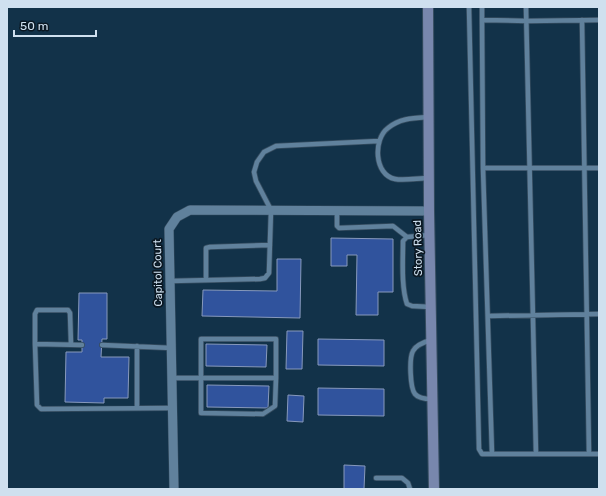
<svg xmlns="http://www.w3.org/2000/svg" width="606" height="496" font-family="Rubik,sans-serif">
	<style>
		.building { fill: #30539d; stroke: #8799bc }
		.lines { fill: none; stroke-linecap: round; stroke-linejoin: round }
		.lane-casing { stroke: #364d60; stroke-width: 6 }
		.street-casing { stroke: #364d60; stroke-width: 10 }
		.secondary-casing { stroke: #364d60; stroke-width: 12 }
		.lane { stroke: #60819c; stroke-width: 4.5 }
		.street { stroke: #60819c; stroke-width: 9 }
		.secondary { stroke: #7887ad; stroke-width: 10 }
		.labels { text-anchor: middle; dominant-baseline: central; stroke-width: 3.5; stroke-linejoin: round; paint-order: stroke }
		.street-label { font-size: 11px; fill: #cfe0ef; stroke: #0b1823 }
	</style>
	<rect width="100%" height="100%" fill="#123249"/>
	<path class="building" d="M 331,238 L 393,239 L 393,292 L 378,292 L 378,315 L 356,315 L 357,255 L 347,255 L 347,266 L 331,266 Z
		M 277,259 L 301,259 L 300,318 L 202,316 L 203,290 L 277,291 Z
		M 79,293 L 107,293 L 107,339 L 102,339 L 101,357 L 129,357 L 128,398 L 104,398 L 104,403 L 65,402 L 66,352 L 82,352 L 82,340 L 78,340 Z
		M 287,331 L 303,331 L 302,369 L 286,369 Z
		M 318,339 L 384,340 L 384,366 L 318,365 Z
		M 206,344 L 267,345 L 266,367 L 206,366 Z
		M 207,385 L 269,386 L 268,408 L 207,407 Z
		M 318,388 L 384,389 L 384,416 L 318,415 Z
		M 288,395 L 304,396 L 303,422 L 287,421 Z
		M 344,465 L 365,466 L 364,489 L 344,489 Z"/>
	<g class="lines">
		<defs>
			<path id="lane" d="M 469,7 L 479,449 L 482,454 L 599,454
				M 482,7 L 482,20
				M 526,7 L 536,454
				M 582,20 L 589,454
				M 429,117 C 414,118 400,118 388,128 C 373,139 374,175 395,179 C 404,181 419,178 429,178
				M 483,168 L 482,20 L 527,21 L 599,20
				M 337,210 L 337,226 L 339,228 L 393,226 L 407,237
				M 429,235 L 407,237 L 403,241 C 403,260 401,286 407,304 L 412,306 L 431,307
				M 206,280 L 206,248 L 210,247 L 270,245
				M 170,281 L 260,279 L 265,278 L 269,273 L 271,210 L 256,181 L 254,172 L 257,162 L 264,152 L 276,146 L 379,141
				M 488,316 L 599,314
				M 431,340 C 424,342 416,345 413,351 C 409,358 410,388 415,394 C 419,399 427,399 432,399
				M 35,344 L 35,314 L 37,310 L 68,310 L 70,313 L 71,344
				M 82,345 L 35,344 L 37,405 L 41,409 L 173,408
				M 102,345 L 172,348
				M 137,346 L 137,408
				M 172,378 L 276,378 L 276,339 L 201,339 L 201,413 L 263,414 L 275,406 L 276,378
				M 492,454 L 483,168 L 599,168
				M 376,478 L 402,478 L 408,483 L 410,489"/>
			<path id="street" d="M 174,489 L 169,229 L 177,217 L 190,210 L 429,211"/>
			<path id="secondary" d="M 428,7 L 429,211 L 434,489"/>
		</defs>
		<use href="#lane" class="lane-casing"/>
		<use href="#street" class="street-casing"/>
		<use href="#secondary" class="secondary-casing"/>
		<use href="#lane" class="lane"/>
		<use href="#street" class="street"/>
		<use href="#secondary" class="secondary"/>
	</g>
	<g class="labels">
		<g class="street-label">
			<text transform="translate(418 248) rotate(-91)">Story Road</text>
			<text transform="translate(158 273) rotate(-91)">Capitol Court</text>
		</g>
	</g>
	<rect width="606" height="496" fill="none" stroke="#cfe0ef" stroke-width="16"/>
	<path d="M14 30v6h82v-6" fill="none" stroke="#cfe0ef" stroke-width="2"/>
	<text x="20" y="30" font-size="12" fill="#cfe0ef" stroke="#0b1823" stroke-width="3" paint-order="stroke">50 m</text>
</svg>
